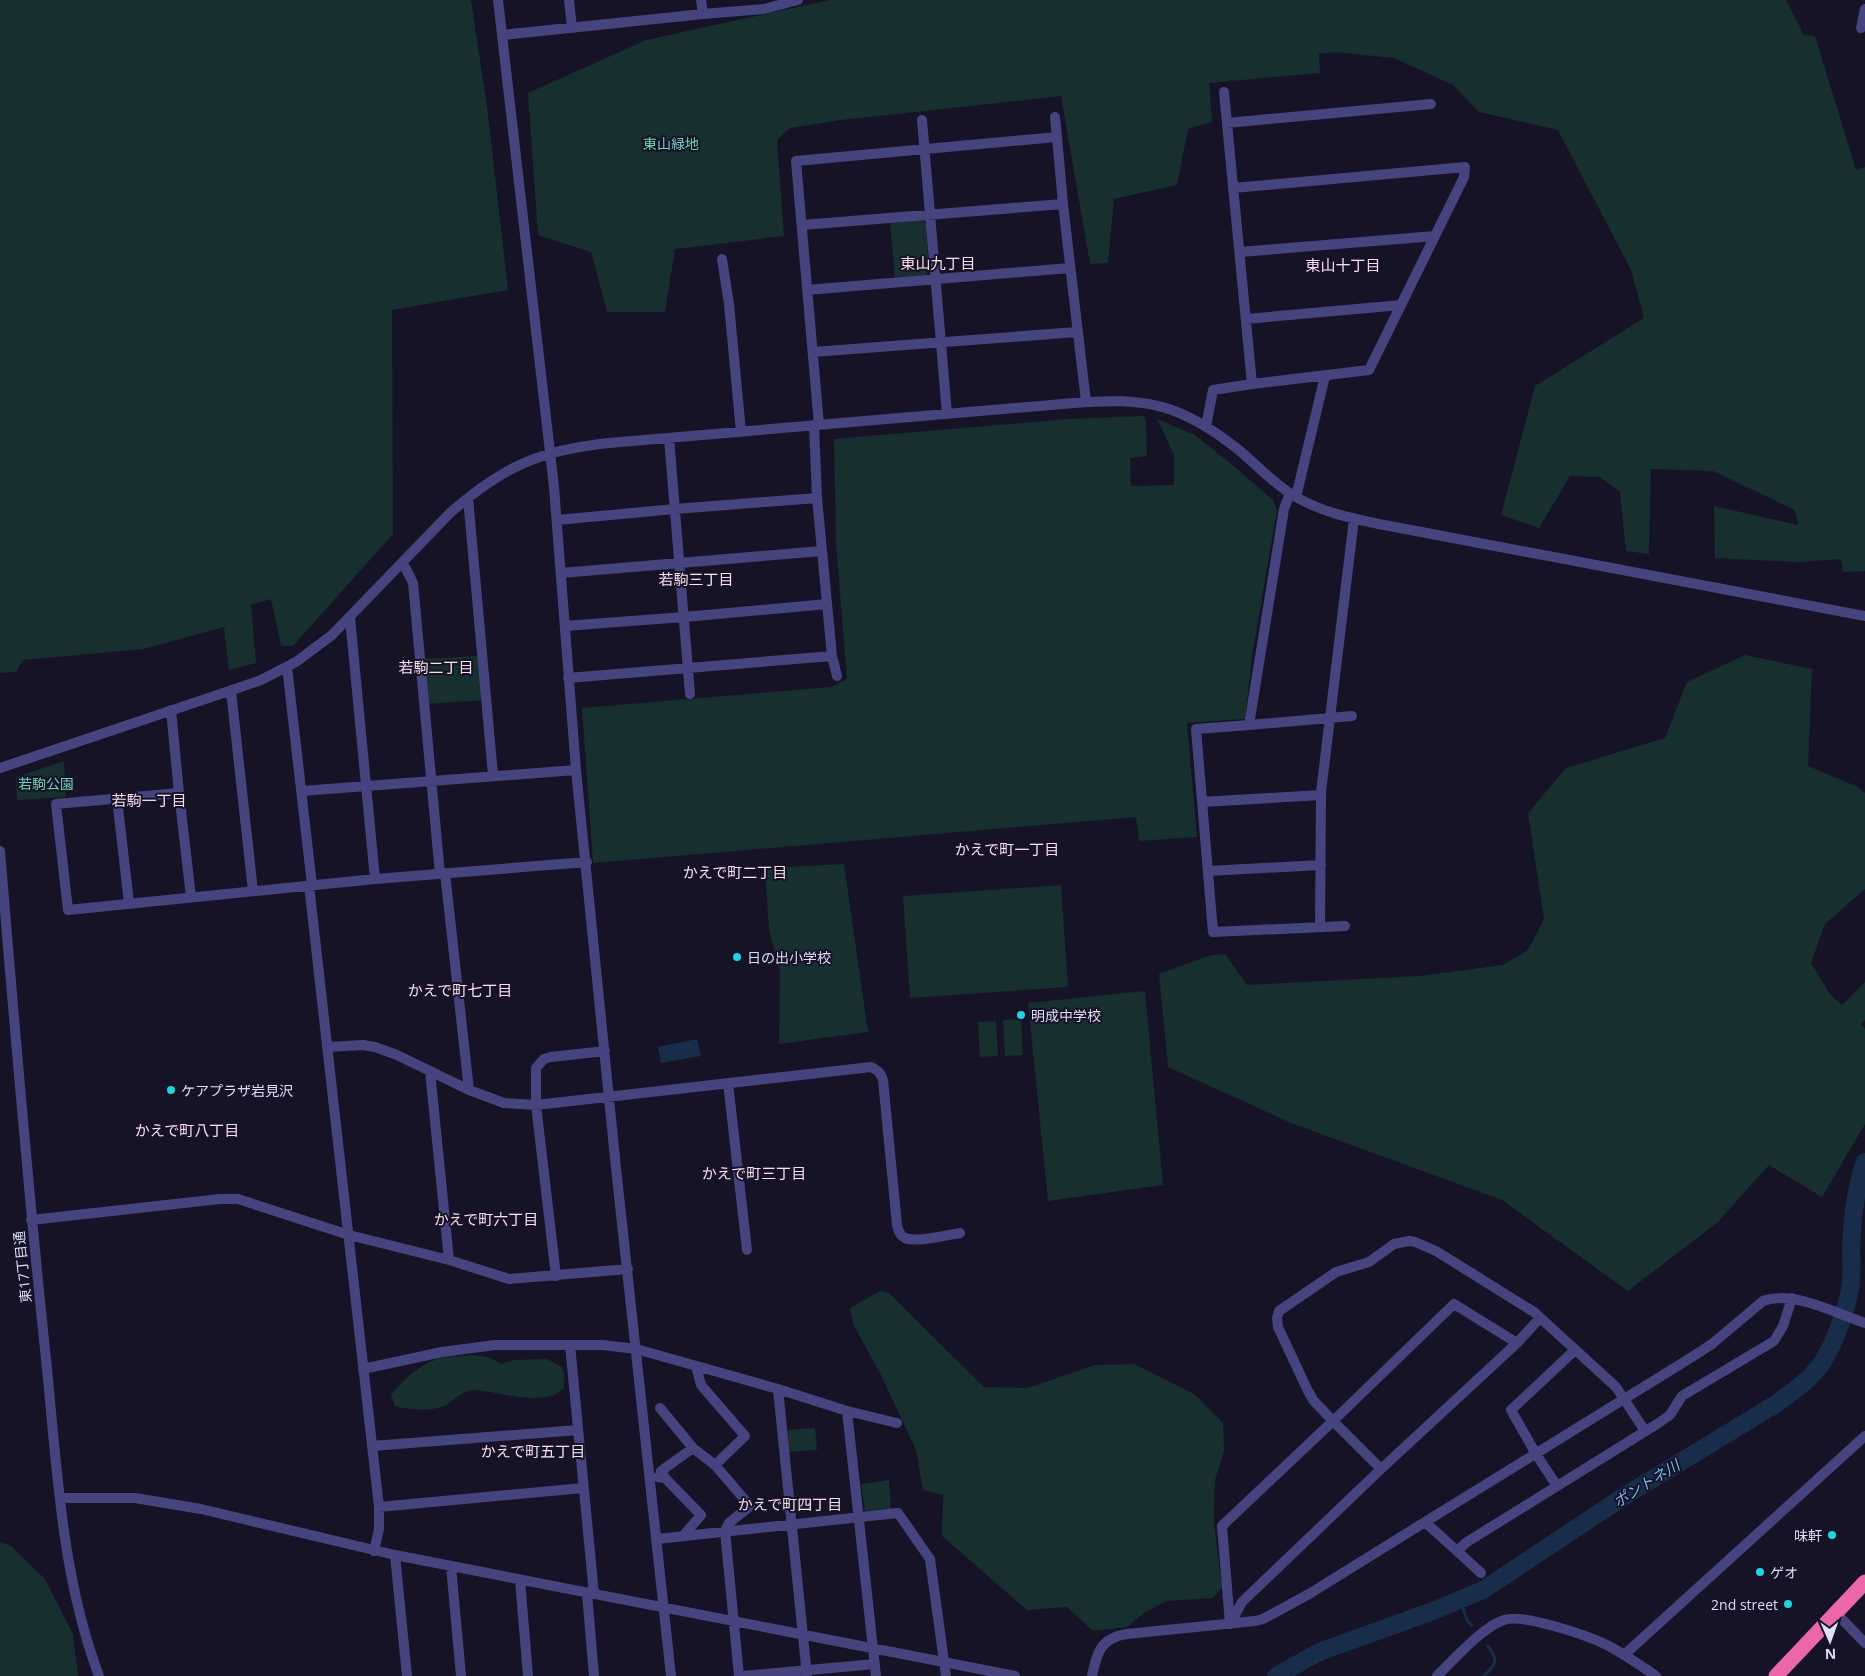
<svg xmlns="http://www.w3.org/2000/svg" width="1865" height="1676" font-family="'Open Sans','Noto Sans JP',sans-serif">
	<style>
		.green { fill: #172f2e }
		.water { fill: #182d4a }
		.lines { fill: none; stroke-linecap: round; stroke-linejoin: round }
		.stream { stroke: #182d4a; stroke-width: 3 }
		.river { stroke: #182d4a; stroke-width: 18 }
		.minor { stroke: #45447f; stroke-width: 10 }
		.highway { stroke: #eb67a9; stroke-width: 15 }
		.poi-dot { fill: #22d3e1; stroke: #161326; stroke-width: 2 }
		.labels { text-anchor: middle; dominant-baseline: central; stroke-width: 4; stroke-linejoin: round; paint-order: stroke }
		.park-label { font-size: 14px; fill: #71d2b7; stroke: #161326 }
		.poi-label { font-size: 14px; fill: #dfddfa; stroke: #161326; text-anchor: start }
		.street-label { font-size: 14px; fill: #dfddfa; stroke: #161326 }
		.neighbourhood-label { font-size: 15px; fill: #fbdef1; stroke: #161326 }
		.water-label { font-size: 15px; font-style: italic; fill: #78baed; stroke: #161326 }
	</style>
	<rect width="100%" height="100%" fill="#161326"/>
	<path class="green" d="M 0,0 L 471,0 L 488,114 L 508,290 L 392,310 L 393,534 L 293,646 L 281,646 L 271,599 L 251,605 L 256,663 L 229,670 L 224,627 L 144,649 L 23,660 L 16,672 L 0,673 Z
		M 830,0 L 1786,0 L 1804,35 L 1815,36 L 1856,170 L 1865,167 L 1865,571 L 1843,572 L 1841,559 L 1798,562 L 1715,558 L 1714,506 L 1798,525 L 1795,510 L 1713,471 L 1651,469 L 1649,554 L 1626,551 L 1620,492 L 1600,477 L 1570,476 L 1539,528 L 1501,515 L 1535,386 L 1644,318 L 1631,270 L 1558,130 L 1479,112 L 1453,85 L 1394,58 L 1336,52 L 1319,54 L 1320,73 L 1209,83 L 1212,122 L 1188,129 L 1177,185 L 1114,199 L 1108,263 L 1090,264 L 1061,96 L 841,120 L 790,128 L 777,140 L 784,236 L 675,249 L 665,312 L 607,312 L 591,252 L 538,235 L 528,93 L 646,40 Z
		M 922,220 L 926,224 L 929,271 L 926,275 L 895,277 L 890,223 Z
		M 1144,416 L 1146,422 L 1147,456 L 1130,458 L 1131,486 L 1174,485 L 1174,455 L 1157,419 L 1195,435 L 1230,463 L 1273,500 L 1277,510 L 1252,656 L 1245,719 L 1187,723 L 1197,837 L 1139,841 L 1136,817 L 593,863 L 582,708 L 831,687 L 847,679 L 836,543 L 834,439 L 1067,419 Z
		M 1745,655 L 1812,669 L 1808,766 L 1858,787 L 1865,793 L 1865,889 L 1825,924 L 1811,963 L 1830,994 L 1842,1005 L 1865,982 L 1865,1020 L 1861,1024 L 1865,1029 L 1865,1124 L 1822,1197 L 1769,1165 L 1718,1222 L 1628,1291 L 1502,1200 L 1291,1123 L 1168,1067 L 1159,974 L 1211,955 L 1225,954 L 1247,985 L 1419,976 L 1503,965 L 1528,950 L 1544,919 L 1528,813 L 1566,768 L 1665,738 L 1687,682 Z
		M 480,656 L 485,700 L 425,704 L 421,659 Z
		M 64,761 L 66,797 L 17,800 L 16,777 Z
		M 844,864 L 868,1032 L 779,1044 L 780,971 L 769,930 L 765,868 Z
		M 1061,885 L 1068,987 L 910,998 L 903,896 Z
		M 1145,991 L 1163,1185 L 1048,1201 L 1028,1003 Z
		M 1021,1019 L 1023,1055 L 1005,1056 L 1003,1020 Z
		M 996,1021 L 998,1056 L 980,1057 L 978,1022 Z
		M 880,1291 L 889,1293 L 984,1387 L 1028,1388 L 1095,1365 L 1134,1364 L 1194,1394 L 1223,1423 L 1224,1451 L 1215,1480 L 1214,1524 L 1222,1587 L 1213,1598 L 1166,1601 L 1143,1614 L 1127,1627 L 1093,1631 L 1067,1607 L 1027,1610 L 942,1536 L 943,1495 L 923,1490 L 916,1450 L 881,1375 L 853,1324 L 850,1308 Z
		M 476,1355 L 491,1358 L 501,1364 L 513,1360 L 547,1359 L 562,1367 L 564,1374 L 564,1388 C 560,1391 556,1395 551,1396 C 527,1402 499,1392 475,1390 C 464,1389 456,1399 448,1404 C 436,1412 409,1410 395,1406 L 391,1395 C 403,1380 421,1363 441,1358 C 452,1356 465,1356 476,1355 Z
		M 815,1428 L 817,1450 L 789,1452 L 788,1430 Z
		M 889,1480 L 891,1509 L 865,1511 L 861,1484 Z
		M 0,1542 L 11,1546 L 45,1579 L 73,1634 L 78,1676 L 0,1676 Z"/>
	<path class="water" d="M 697,1039 L 701,1056 L 661,1063 L 658,1047 Z"/>
	<g class="lines">
		<path class="stream" d="M 1460,1600 L 1467,1620 L 1471,1625
			M 1484,1676 C 1496,1664 1499,1661 1488,1646"/>
		<path class="river" d="M 1276,1676 L 1319,1652 L 1433,1611 L 1483,1590 L 1623,1497 L 1776,1404 C 1792,1392 1810,1380 1822,1363 C 1834,1345 1850,1301 1851,1280 C 1852,1270 1851,1259 1851,1249 C 1852,1219 1855,1190 1865,1162"/>
		<path class="minor" d="M 498,0 L 554,487 L 576,770 L 616,1168 L 671,1676
			M 569,0 L 572,28
			M 703,14 L 764,9 L 798,0
			M 1861,28 L 1865,9
			M 502,35 L 703,14 L 701,0
			M 1055,117 L 1057,137
			M 922,120 L 947,414
			M 1227,123 L 1431,104
			M 1233,188 L 1465,167 L 1464,177 L 1369,370 L 1252,384
			M 802,225 L 1063,204
			M 1240,252 L 1435,236
			M 722,259 L 729,304 L 741,432
			M 807,290 L 1070,268
			M 1246,319 L 1401,305
			M 813,352 L 1077,332
			M 819,425 L 796,161 L 1057,137 L 1063,204 L 1086,402
			M 1206,426 L 1213,390 L 1252,384 L 1224,92
			M 669,438 L 690,694
			M 1290,493 L 1284,509 L 1249,725 L 1196,729 L 1213,932 L 1345,926
			M 1296,497 L 1325,376
			M 468,498 L 493,775
			M 557,520 L 675,509 L 817,498
			M 403,563 L 413,583 L 440,874
			M 561,573 L 822,551
			M 350,618 L 375,879
			M 565,626 L 684,617 L 827,604
			M 832,656 L 837,676
			M 287,667 L 312,885
			M 568,678 L 832,656 L 817,498 L 814,425
			M 231,691 L 253,891
			M 171,710 L 179,793 L 56,804 L 68,910 L 375,879 L 587,862
			M 1249,725 L 1352,716
			M 0,768 L 238,688 L 261,680 L 296,662 L 332,635 L 450,513 C 502,467 540,450 609,443 L 1074,403 C 1147,397 1182,404 1240,451 C 1259,467 1275,485 1296,497 C 1322,512 1350,518 1379,524 L 1865,616
			M 302,791 L 576,770
			M 179,793 L 191,897
			M 117,799 L 129,903
			M 1202,802 L 1321,795
			M 0,851 C 14,1021 28,1190 46,1359 C 57,1466 61,1575 99,1676
			M 1208,871 L 1321,865
			M 445,873 L 469,1090
			M 309,885 L 379,1507 L 379,1529 L 374,1551
			M 1320,927 L 1321,792 L 1354,519
			M 327,1047 L 363,1045 L 375,1047 L 397,1055 L 469,1090 L 504,1103 L 536,1105 L 871,1067 C 878,1070 881,1073 883,1080 L 897,1225 C 898,1230 900,1236 905,1238 C 917,1243 947,1235 960,1233
			M 430,1071 L 449,1260
			M 728,1083 L 747,1250
			M 31,1220 L 220,1199 L 238,1199 L 349,1235 L 449,1260 L 509,1279 L 628,1269
			M 556,1276 L 536,1105 L 536,1068 L 544,1059 L 551,1057 L 605,1051
			M 570,1345 L 594,1594
			M 696,1366 L 701,1385 L 745,1436 L 715,1465 L 750,1506 L 729,1523 L 725,1531 L 739,1676
			M 363,1369 L 442,1352 L 495,1345 L 603,1345 L 636,1349 L 778,1389
			M 660,1408 L 693,1448 L 661,1471 L 665,1478
			M 847,1411 L 897,1423
			M 372,1446 L 578,1430
			M 693,1448 L 715,1465
			M 1381,1469 L 1333,1421 L 1454,1304 L 1517,1343
			M 658,1477 L 665,1478 L 701,1515 L 683,1536
			M 1557,1486 L 1536,1454 L 1511,1410 L 1575,1350
			M 60,1498 L 135,1498 L 201,1509 L 395,1555 L 1015,1676
			M 379,1507 L 583,1488
			M 1425,1522 L 1692,1357 L 1712,1344 L 1763,1301 C 1793,1290 1835,1313 1865,1323
			M 657,1539 L 898,1513 L 930,1559 L 946,1676
			M 1457,1551 L 1481,1573
			M 395,1555 L 407,1676
			M 451,1566 L 461,1676
			M 520,1580 L 528,1676
			M 587,1593 L 594,1676
			M 1836,1613 L 1865,1643
			M 1230,1624 L 1222,1526 L 1333,1421 L 1313,1400 L 1307,1389 L 1278,1327 L 1277,1318 L 1279,1311 L 1336,1272 L 1369,1262 L 1394,1244 L 1409,1241 L 1415,1242 L 1436,1251 L 1534,1312 L 1616,1387 L 1645,1431
			M 1230,1624 L 1242,1602 L 1381,1469 L 1517,1343 L 1540,1318
			M 1624,1655 L 1865,1436
			M 743,1676 L 875,1664
			M 807,1676 L 778,1389 L 847,1411 L 876,1676
			M 1092,1676 C 1097,1653 1100,1638 1127,1634 L 1255,1621 L 1263,1619 L 1309,1594 L 1425,1522 L 1457,1551 L 1467,1542 L 1657,1424 L 1670,1415 L 1682,1396 L 1774,1341 L 1783,1326 L 1792,1298
			M 1437,1676 C 1454,1660 1482,1627 1504,1620 C 1522,1613 1589,1636 1607,1645 C 1624,1654 1640,1665 1656,1676"/>
		<path class="highway" d="M 1776,1676 L 1865,1582"/>
	</g>
	<g class="poi-dot">
		<circle cx="737" cy="957" r="5"/>
		<circle cx="1021" cy="1015" r="5"/>
		<circle cx="171" cy="1090" r="5"/>
		<circle cx="1832" cy="1535" r="5"/>
		<circle cx="1760" cy="1572" r="5"/>
		<circle cx="1788" cy="1604" r="5"/>
	</g>
	<g class="labels">
		<g class="park-label">
			<text x="671" y="143">東山緑地</text>
			<text x="46" y="783">若駒公園</text>
		</g>
		<g class="poi-label">
			<text x="747" y="957">日の出小学校</text>
			<text x="1031" y="1015">明成中学校</text>
			<text x="181" y="1090">ケアプラザ岩見沢</text>
			<text x="1822" y="1535" text-anchor="end">味軒</text>
			<text x="1770" y="1572">ゲオ</text>
			<text x="1778" y="1604" text-anchor="end">2nd street</text>
		</g>
		<g class="street-label">
			<text transform="translate(22 1267) rotate(-96)">東17丁目通</text>
		</g>
		<g class="neighbourhood-label">
			<text x="938" y="263">東山九丁目</text>
			<text x="1343" y="265">東山十丁目</text>
			<text x="696" y="579">若駒三丁目</text>
			<text x="436" y="667">若駒二丁目</text>
			<text x="149" y="800">若駒一丁目</text>
			<text x="1007" y="849">かえで町一丁目</text>
			<text x="735" y="872">かえで町二丁目</text>
			<text x="460" y="990">かえで町七丁目</text>
			<text x="187" y="1130">かえで町八丁目</text>
			<text x="754" y="1173">かえで町三丁目</text>
			<text x="486" y="1219">かえで町六丁目</text>
			<text x="533" y="1451">かえで町五丁目</text>
			<text x="790" y="1504">かえで町四丁目</text>
		</g>
		<g class="water-label">
			<text transform="translate(1646 1483) rotate(-32)">ポントネ川</text>
		</g>
	</g>
	<g transform="translate(1830 1641) rotate(178)" stroke="#161326" stroke-width="4" paint-order="stroke">
	<path d="M0-4L9 19L0 12L-9 19Z" fill="#dfddfa"/>
	<text y="-8" font-size="14" font-weight="bold" text-anchor="middle" fill="#dfddfa">N</text>
	</g>
</svg>
